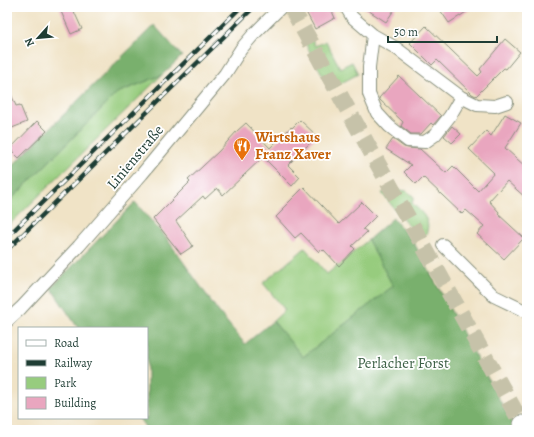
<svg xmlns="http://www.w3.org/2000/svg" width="534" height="437" font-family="Alegreya,serif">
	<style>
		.green { fill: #97cc7e; stroke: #5b8459 }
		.forest { fill: #79b06d; stroke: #4c7650 }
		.building { fill: #e9a6bf }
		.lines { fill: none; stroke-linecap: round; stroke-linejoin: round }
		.secondary-tunnel { stroke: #c6c2a9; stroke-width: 17; stroke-dasharray: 17 8; stroke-linecap: butt }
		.minor-casing { stroke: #88907d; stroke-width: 14 }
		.secondary-casing { stroke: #88907d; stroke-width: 19 }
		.minor { stroke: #fff; stroke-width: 12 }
		.secondary { stroke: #fff; stroke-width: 17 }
		.rail-casing { stroke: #1f3d34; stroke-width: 4.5 }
		.rail { stroke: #fff; stroke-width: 3; stroke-dasharray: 9; stroke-linecap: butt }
		.labels { text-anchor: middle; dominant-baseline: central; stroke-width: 3.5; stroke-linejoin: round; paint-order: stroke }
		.food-label { font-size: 15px; font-weight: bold; fill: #c56008; stroke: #fff; text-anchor: start }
		.street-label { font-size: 15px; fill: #1f3d34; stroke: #fff }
		.park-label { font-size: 15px; fill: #3d6146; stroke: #fff }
	</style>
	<rect width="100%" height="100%" fill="#fff"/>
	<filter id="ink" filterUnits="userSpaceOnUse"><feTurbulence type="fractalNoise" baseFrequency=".025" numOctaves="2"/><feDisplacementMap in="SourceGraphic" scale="8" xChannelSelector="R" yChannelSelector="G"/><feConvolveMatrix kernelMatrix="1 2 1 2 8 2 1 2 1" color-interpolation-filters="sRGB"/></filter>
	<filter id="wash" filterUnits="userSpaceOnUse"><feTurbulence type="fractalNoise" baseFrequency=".012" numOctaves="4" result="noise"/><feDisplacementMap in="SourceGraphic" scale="16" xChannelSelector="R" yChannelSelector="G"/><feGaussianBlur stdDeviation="0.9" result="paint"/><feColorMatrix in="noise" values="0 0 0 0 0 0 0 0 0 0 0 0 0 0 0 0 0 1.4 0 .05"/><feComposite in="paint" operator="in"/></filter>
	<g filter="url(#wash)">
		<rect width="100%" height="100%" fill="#f0e3c6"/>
		<path class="green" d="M 310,35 L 315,46 L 326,41 L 340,68 L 352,62 L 358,74 L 330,89 L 303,39 Z
			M 162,75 L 7,227 L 7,204 L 117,93 Z
			M 399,190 L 407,191 L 414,197 L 412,203 C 419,210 431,219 427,231 C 427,233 425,235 424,236 C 412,234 391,204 382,193 Z
			M 368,240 L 393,286 L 303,357 L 273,321 L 285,310 L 263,283 L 305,248 L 327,274 Z"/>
		<path class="forest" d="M 154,25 L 182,56 L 162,75 L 117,93 L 7,204 L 7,171 Z
			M 135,202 L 167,239 L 218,311 L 245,344 L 273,321 L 303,357 L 393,286 L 368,240 L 393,218 L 414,243 L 516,430 L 147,430 L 139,418 L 147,418 L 147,328 L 78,328 L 51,288 Z"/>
		<g id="blocks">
			<path class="building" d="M 59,7 L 72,7 L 82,29 L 71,34 Z
				M 316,7 L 330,7 L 335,18 L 315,29 L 306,12 Z
				M 363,7 L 396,7 L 386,22 Z
				M 438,7 L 474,7 L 449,23 Z
				M 426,26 L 478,76 L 482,72 L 480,69 L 505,39 L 520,52 L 506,69 L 504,68 L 476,96 L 472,94 L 437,60 L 432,65 L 410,43 Z
				M 399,76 L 441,116 L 433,125 L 431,123 L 421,134 L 411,134 L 401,126 L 403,122 L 380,100 L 379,98 Z
				M 7,87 L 8,87 L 16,106 L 20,105 L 27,122 L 7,130 Z
				M 505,114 L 521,123 L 505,148 L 527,168 L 527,199 L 507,181 L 489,201 L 499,212 L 498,214 L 524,238 L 504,259 L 477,234 L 484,226 L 466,210 L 462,214 L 423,177 L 416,184 L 404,172 L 411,165 L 386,149 L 393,139 L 404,147 L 408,148 L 420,149 L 446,173 L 453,166 L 478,191 L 494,173 L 469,149 L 486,131 L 491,136 Z
				M 300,120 L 317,136 L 288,165 L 300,177 L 292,186 L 263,157 L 223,195 L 217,188 L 205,199 L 203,196 L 176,221 L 193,246 L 181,254 L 153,219 L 190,182 L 188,180 L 219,151 L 237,131 L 246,123 L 270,148 L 291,127 L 292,128 Z
				M 37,121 L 47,131 L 19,158 L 10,149 Z
				M 452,126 L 461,134 L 452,143 L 444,136 Z
				M 304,187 L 339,224 L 362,202 L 376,216 L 363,229 L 367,232 L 352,246 L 355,249 L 339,266 L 324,250 L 323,251 L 321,249 L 319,252 L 301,233 L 295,238 L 276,217 L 283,210 L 282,209 Z"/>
		</g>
	</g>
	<g filter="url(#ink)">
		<use href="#blocks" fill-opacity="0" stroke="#88907d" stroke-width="1"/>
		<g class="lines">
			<path class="secondary-tunnel" d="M 291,7 L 522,424"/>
			<defs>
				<path id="minor" d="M 346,7 L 352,17 L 373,35 L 396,48 L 461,97 L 477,105 L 495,106 L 507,102
					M 373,35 L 369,67 L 369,94 L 377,113 L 389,126 L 408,141 L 425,142 L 435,135 L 450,116 L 461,97
					M 443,245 L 494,296 L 527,312
					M 7,321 L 21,308 L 79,246 L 142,174 L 225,74 L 241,49 L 253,35 L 281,7"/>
				<path id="secondary" d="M 522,424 L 526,430"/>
			</defs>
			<use href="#minor" class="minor-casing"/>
			<use href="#secondary" class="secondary-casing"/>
			<use href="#minor" class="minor"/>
			<use href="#secondary" class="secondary"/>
			<defs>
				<path id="rail" d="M 7,237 L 241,7
					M 7,250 L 254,7"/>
			</defs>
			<use href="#rail" class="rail-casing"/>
			<use href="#rail" class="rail"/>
		</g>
	</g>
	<defs>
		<symbol id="restaurant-pin" viewBox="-11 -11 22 30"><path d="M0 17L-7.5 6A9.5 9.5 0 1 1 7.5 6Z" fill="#e8710a" stroke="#fff"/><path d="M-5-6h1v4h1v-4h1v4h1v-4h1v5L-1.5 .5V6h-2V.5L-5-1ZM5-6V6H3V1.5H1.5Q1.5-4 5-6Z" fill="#fff"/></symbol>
	</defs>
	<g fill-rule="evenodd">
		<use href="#restaurant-pin" x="232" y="136" width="20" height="27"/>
	</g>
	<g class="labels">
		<g class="food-label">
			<text x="255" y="137">Wirtshaus<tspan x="255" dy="17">Franz Xaver</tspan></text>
		</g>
		<g class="street-label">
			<text transform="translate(135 157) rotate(-50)">Linienstraße</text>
		</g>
		<g class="park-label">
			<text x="403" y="363">Perlacher Forst</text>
		</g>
	</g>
	<rect width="534" height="437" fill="none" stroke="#fff" stroke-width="24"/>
	<rect x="18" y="327" width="130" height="92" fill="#ffffff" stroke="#a5b1ae"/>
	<rect x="26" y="340" width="20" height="6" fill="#ffffff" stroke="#a5b1ae"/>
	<text x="54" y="347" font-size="12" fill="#1f3d34">Road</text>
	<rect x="26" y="360" width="20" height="6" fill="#1f3d34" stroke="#a5b1ae"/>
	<text x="54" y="367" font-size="12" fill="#1f3d34">Railway</text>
	<rect x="26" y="377" width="20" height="12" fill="#97cc7e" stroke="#a5b1ae"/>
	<text x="54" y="387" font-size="12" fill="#1f3d34">Park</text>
	<rect x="26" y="397" width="20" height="12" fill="#e9a6bf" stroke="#a5b1ae"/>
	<text x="54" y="407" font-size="12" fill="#1f3d34">Building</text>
	<g transform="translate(38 38) rotate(243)" stroke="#ffffff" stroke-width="3" paint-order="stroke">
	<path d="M0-3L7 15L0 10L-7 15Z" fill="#1f3d34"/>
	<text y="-6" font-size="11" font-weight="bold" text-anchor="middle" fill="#1f3d34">N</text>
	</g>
	<path d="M388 36v6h109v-6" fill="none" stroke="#1f3d34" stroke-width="2"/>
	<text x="394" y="36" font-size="12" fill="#1f3d34" stroke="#ffffff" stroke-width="3" paint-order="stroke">50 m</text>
</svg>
